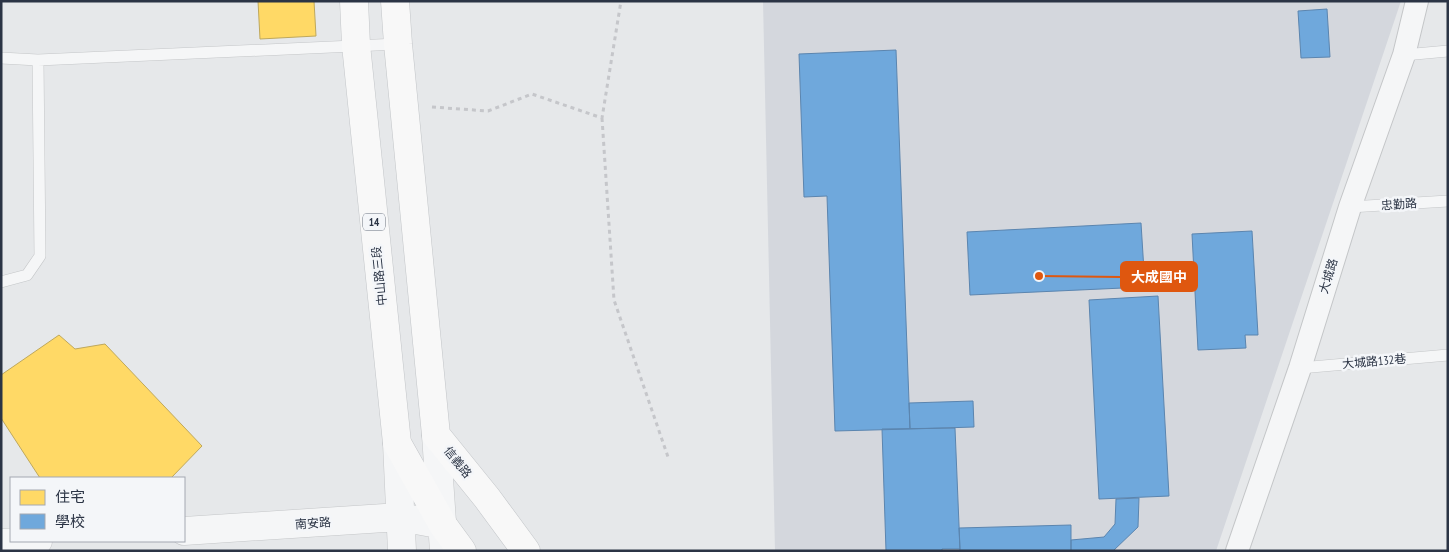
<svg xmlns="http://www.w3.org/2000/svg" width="1449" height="552" font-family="'PT Sans Narrow','Noto Sans TC',sans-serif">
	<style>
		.built { fill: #d4d7dd }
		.homes { fill: #ffd966; stroke: #bfa85c }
		.schools { fill: #6fa8dc; stroke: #5b85af }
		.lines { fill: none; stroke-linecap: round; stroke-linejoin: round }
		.service-casing { stroke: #c4c6c8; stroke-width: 12 }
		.minor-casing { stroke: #c4c6c8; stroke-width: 24 }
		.tertiary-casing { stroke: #c4c6c8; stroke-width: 29 }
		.primary-casing { stroke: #c2c5c8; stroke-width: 29 }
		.path { stroke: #c5c6ca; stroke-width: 3; stroke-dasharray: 4 4; stroke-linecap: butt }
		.service { stroke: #f5f6f7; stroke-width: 11 }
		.minor { stroke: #f5f6f7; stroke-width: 22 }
		.tertiary { stroke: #f5f6f7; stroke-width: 28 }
		.primary { stroke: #f8f8f8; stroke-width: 28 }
		.labels { text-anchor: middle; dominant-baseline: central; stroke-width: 5; stroke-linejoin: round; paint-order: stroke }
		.shield { fill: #f4f6f9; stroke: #676e7b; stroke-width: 1 }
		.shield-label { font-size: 11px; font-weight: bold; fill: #2b3445 }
		.street-label { font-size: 12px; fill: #2b3445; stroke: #f4f6f9 }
		.leader { fill: none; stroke: #df570f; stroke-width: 2 }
		.callout-dot { fill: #df570f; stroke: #f4f6f9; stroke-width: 2 }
		.callout { fill: #df570f; stroke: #df570f; stroke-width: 2 }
		.callout-label { font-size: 14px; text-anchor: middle; font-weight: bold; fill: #fff }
	</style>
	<rect width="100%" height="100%" fill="#e6e8ea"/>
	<path class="built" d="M 763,1 L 1401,1 L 1216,551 L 775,551 Z"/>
	<path class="homes" d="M 258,1 L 314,1 L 316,36 L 260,39 Z
		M 59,335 L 75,349 L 105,344 L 202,446 L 171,478 L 40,478 L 1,418 L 1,375 Z"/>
	<path class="schools" d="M 1327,9 L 1330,57 L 1301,58 L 1298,11 Z
		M 896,50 L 910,429 L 835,431 L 827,196 L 804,197 L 799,54 Z
		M 1141,223 L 1145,287 L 970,295 L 967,232 Z
		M 1252,231 L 1258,335 L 1245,335 L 1246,348 L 1198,350 L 1192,234 Z
		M 1158,296 L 1169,496 L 1099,499 L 1089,300 Z
		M 973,401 L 974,427 L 910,429 L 909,403 Z
		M 955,428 L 960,549 L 942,549 L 942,551 L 886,551 L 882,429 Z
		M 1139,498 L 1138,527 L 1113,551 L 1071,551 L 1071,540 L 1104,537 L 1115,524 L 1116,499 Z
		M 1071,525 L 1071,551 L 960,551 L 959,528 Z"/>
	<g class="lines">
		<defs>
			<path id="service" d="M 1404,55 L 1448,51
				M 1,58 L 38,60 L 398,44
				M 1350,207 L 1448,201
				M 1,282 L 27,275 L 40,256 L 38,60
				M 1300,368 L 1448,355"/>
			<path id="minor" d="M 1237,551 L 1300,368 L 1350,207 L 1404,55 L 1417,1"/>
			<path id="tertiary" d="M 436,435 L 444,551
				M 397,443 L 402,551
				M 184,531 L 400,517 L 443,525
				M 1,543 L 38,541"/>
			<path id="primary" d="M 354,1 L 356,45 L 397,443 L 443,525 L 462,551
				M 395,1 L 398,44 L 436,435
				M 436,435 L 487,498 L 526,551"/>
		</defs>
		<use href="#service" class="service-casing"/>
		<use href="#minor" class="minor-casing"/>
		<use href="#tertiary" class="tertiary-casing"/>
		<use href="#primary" class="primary-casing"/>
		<path class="path" d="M 432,107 L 488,111 L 532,94 L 602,118 L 621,1
			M 602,118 L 614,300 L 668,457"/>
		<use href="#service" class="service"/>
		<use href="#minor" class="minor"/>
		<use href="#tertiary" class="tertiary"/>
		<use href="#primary" class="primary"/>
	</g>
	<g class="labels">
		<rect class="shield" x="363" y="213.5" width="22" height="17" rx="4"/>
		<g class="shield-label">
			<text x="374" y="222">14</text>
		</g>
		<g class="street-label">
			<text transform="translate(1399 204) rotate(-4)">忠勤路</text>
			<text transform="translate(379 276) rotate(-96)">中山路三段</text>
			<text transform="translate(1328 276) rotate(-73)">大城路</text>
			<text transform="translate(1374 361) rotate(-5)">大城路132巷</text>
			<text transform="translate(458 462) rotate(51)">信義路</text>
			<text transform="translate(313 523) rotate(-4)">南安路</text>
		</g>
	</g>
	<path class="leader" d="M1039 276L1121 277"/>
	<circle class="callout-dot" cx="1039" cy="276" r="5"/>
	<rect class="callout" x="1121" y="262" width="76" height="29" rx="5"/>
	<g class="callout-label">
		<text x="1159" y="282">大成國中</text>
	</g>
	<rect width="1449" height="552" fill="none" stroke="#2b3445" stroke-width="5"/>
	<rect x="10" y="477" width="175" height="65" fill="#f4f6f9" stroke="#a4a8b1"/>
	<rect x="20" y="490" width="25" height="15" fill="#ffd966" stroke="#a4a8b1"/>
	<text x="55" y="502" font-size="15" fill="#2b3445">住宅</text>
	<rect x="20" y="514" width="25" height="15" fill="#6fa8dc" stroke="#a4a8b1"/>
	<text x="55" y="527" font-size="15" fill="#2b3445">學校</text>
</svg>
